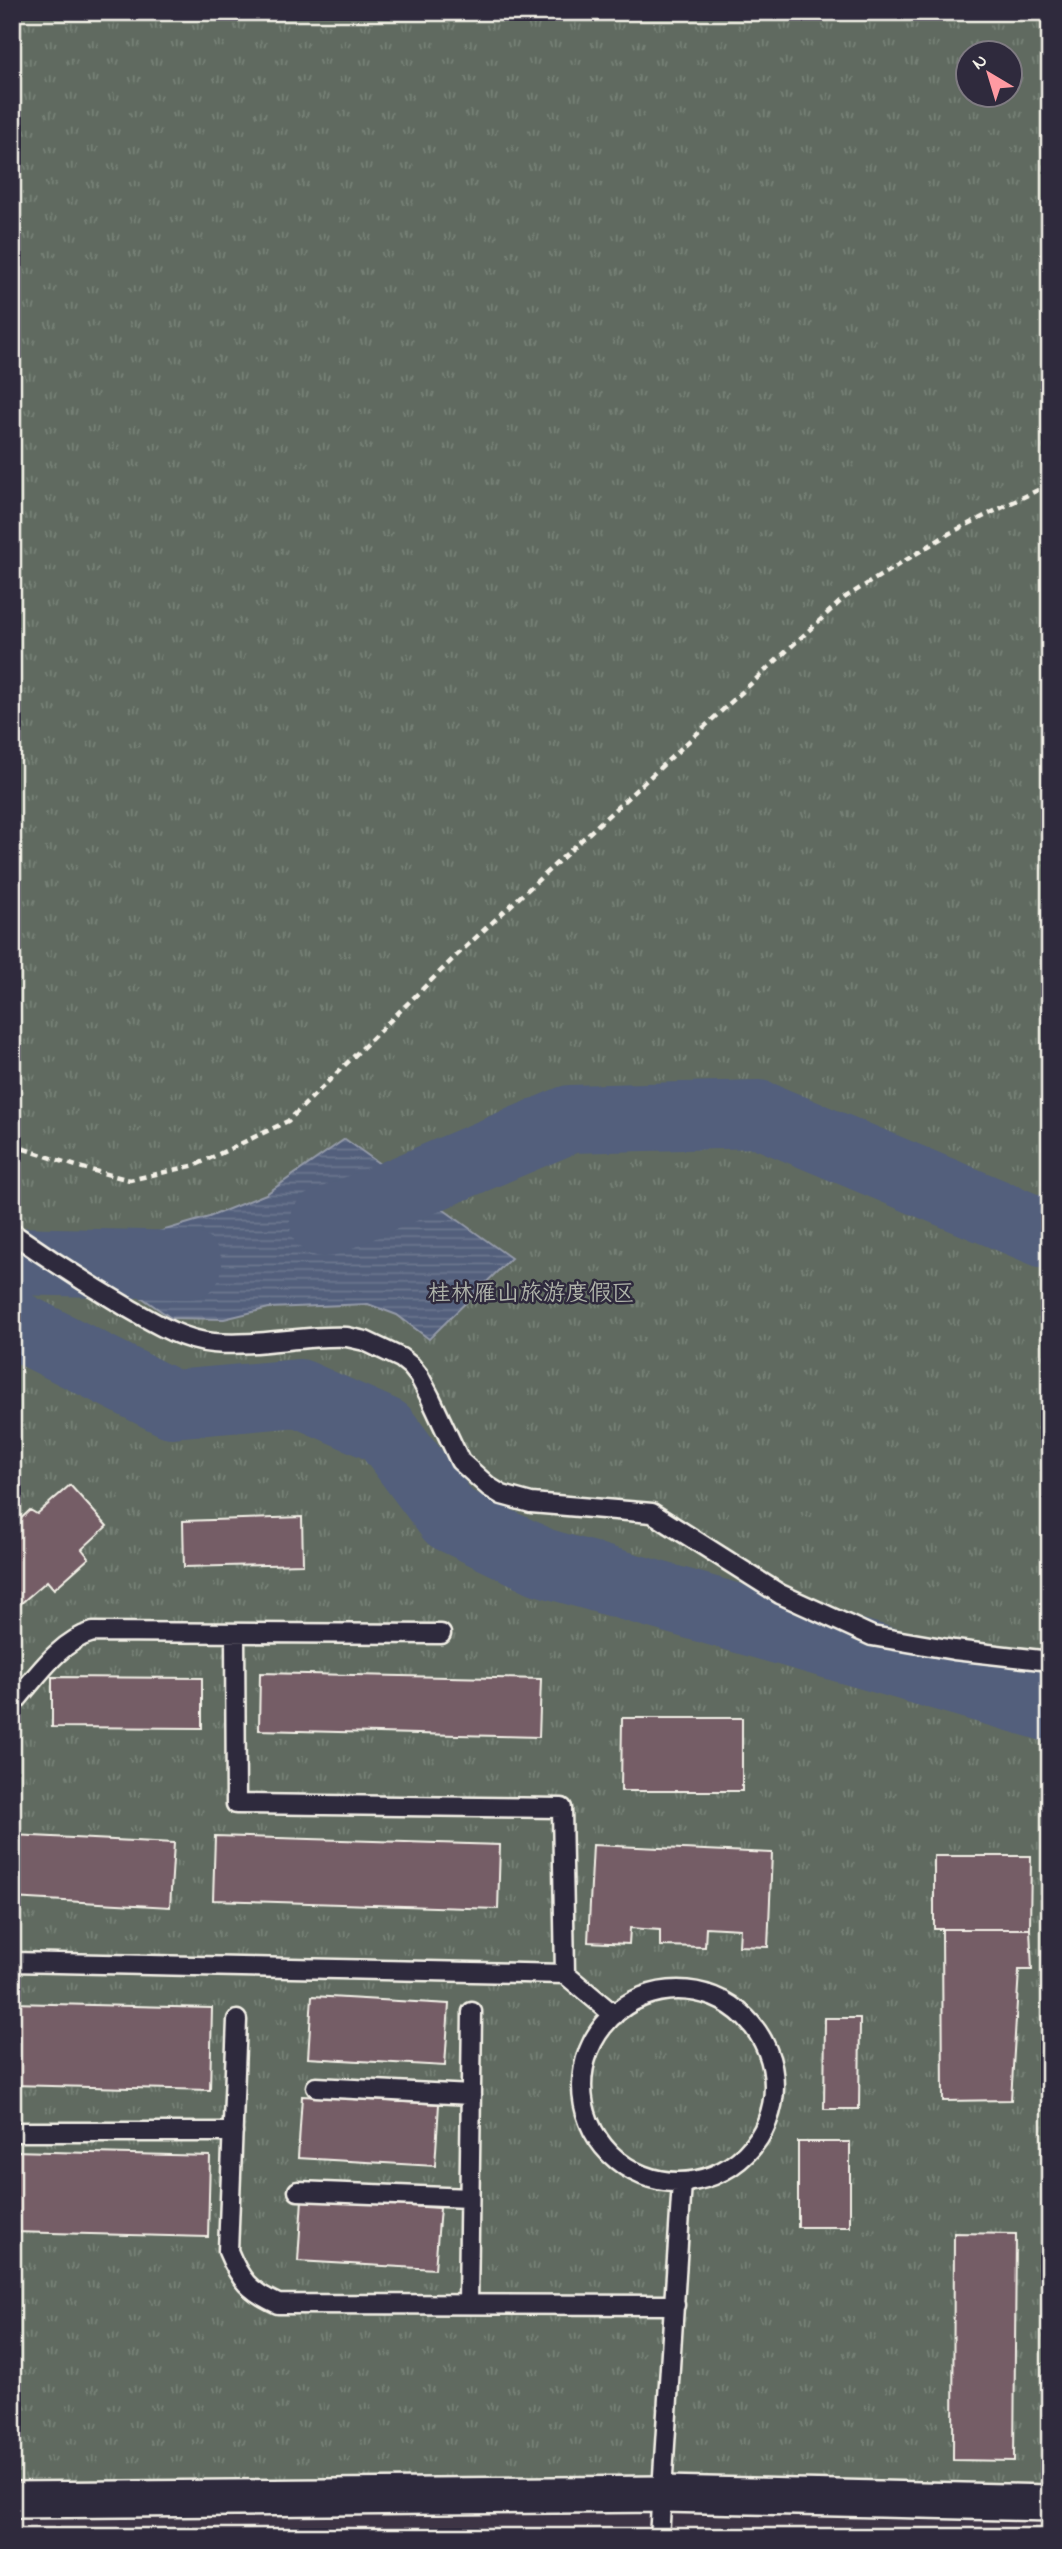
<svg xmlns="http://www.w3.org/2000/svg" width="1062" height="2549" font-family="'Indie Flower','LXGW WenKai TC',sans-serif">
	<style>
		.park { fill: url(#park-tufts); stroke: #aaaea4; stroke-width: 2; fill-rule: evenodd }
		.water { fill: url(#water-rules); stroke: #9399a7; stroke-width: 2 }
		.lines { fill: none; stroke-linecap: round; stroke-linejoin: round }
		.river { stroke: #525f7b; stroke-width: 68 }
		.building { fill: #755d66; stroke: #f4f1e8; stroke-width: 2 }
		.service-casing { stroke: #f4f1e8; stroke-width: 23 }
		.minor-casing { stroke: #f4f1e8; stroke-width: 40 }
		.path { stroke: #f4f1e8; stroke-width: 4.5; stroke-dasharray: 7 5; stroke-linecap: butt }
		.service { stroke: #2f2a3d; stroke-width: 18 }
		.minor { stroke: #2f2a3d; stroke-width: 35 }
		.labels { text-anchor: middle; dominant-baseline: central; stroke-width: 5; stroke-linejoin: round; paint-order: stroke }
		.park-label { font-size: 23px; fill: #b1b5ab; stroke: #2f2a3d }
	</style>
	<defs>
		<pattern id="park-tufts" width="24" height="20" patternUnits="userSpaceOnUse" patternTransform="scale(1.75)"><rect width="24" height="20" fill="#606b60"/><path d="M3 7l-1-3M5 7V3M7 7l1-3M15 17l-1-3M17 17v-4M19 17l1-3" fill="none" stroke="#778177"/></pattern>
		<pattern id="water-rules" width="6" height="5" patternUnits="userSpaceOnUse" patternTransform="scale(1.75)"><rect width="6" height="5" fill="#525f7b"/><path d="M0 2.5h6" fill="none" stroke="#6c768e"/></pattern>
	</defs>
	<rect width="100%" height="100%" fill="#3d3445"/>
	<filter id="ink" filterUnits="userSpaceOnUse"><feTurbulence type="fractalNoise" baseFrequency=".0143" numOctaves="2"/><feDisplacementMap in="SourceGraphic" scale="14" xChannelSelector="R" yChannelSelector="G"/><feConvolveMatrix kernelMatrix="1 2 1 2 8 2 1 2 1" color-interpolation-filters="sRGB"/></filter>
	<g filter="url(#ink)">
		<path class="park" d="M 12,12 L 1050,12 L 1050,2503 L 12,2500 ZM 968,52 L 1010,52 L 1010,94 L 968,94 Z"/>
		<path class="water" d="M 345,1139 L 511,1258 L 429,1339 L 397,1315 L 368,1304 L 269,1308 L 224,1319 L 171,1318 L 63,1242 L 155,1233 L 209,1217 L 266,1194 Z"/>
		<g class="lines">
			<path class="river" d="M 324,1223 L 570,1119 L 759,1114 L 1050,1236
				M 12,1261 L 188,1265
				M 12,1323 L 172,1404 L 299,1393 L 385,1431 L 450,1518 L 542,1562 L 1050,1708"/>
		</g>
		<path class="building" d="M 70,1485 L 107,1526 L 82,1549 L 89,1558 L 54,1589 L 47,1581 L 12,1611 L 12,1539 L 18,1533 L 12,1527 L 30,1510 L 37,1514 Z
			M 302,1517 L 303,1564 L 184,1567 L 183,1521 Z
			M 260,1673 L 541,1679 L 539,1737 L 259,1730 Z
			M 52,1677 L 202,1678 L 202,1728 L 52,1727 Z
			M 622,1718 L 742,1718 L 742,1791 L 621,1791 Z
			M 12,1835 L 174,1843 L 170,1907 L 12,1898 Z
			M 215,1836 L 500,1845 L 498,1909 L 213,1900 Z
			M 593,1845 L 772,1853 L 768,1947 L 739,1946 L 740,1929 L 706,1927 L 705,1947 L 660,1946 L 660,1930 L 630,1928 L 629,1944 L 588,1942 Z
			M 934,1856 L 1031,1856 L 1030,1929 L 934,1929 Z
			M 942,1929 L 1030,1929 L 1032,1970 L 1019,1970 L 1011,2100 L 943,2101 Z
			M 312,1996 L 449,2004 L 445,2066 L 308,2058 Z
			M 12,2003 L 212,2008 L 210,2090 L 12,2085 Z
			M 825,2018 L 860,2018 L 859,2109 L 824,2109 Z
			M 302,2096 L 439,2104 L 435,2166 L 298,2158 Z
			M 798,2142 L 850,2142 L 850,2227 L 798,2227 Z
			M 12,2151 L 210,2156 L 208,2237 L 12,2232 Z
			M 302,2199 L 440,2208 L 435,2269 L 298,2261 Z
			M 954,2233 L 1016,2234 L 1014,2461 L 953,2460 Z"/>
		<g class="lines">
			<defs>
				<path id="service" d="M 12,1233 C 49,1259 86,1283 125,1306 C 153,1322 181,1340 213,1343 C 258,1347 303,1335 347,1337 L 365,1341 L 401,1358 L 411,1366 L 419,1376 L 430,1397 L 460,1461 L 489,1487 L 502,1495 L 531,1503 L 652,1513 L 780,1594 L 872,1636 L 954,1650 L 1050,1661
					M 235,1634 L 236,1804 L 562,1808 L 565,1974
					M 12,1705 C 34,1680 59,1641 93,1632 L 441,1634
					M 12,1962 L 565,1974 L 614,2015
					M582 2086a96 96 0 1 1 192 0a96 96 0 1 1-192 0Z
					M 237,2020 L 228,2251 C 240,2280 249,2291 278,2304 L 675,2305
					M 316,2087 L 471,2095
					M 12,2132 L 233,2132
					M 298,2191 L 469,2198
					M 468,2304 L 472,2012
					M 659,2537 L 682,2182"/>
				<path id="minor" d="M 12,2500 L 663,2494 L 1050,2503"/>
			</defs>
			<use href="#service" class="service-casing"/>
			<use href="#minor" class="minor-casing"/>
			<path class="path" d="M 12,1145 L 79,1167 L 130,1180 L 196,1165 L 288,1121 L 458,954 L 844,598 L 950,533 L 1050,484"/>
			<use href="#service" class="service"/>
			<use href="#minor" class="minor"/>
		</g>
	</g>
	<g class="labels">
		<g class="park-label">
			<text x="531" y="1294">桂林雁山旅游度假区</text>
		</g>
	</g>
	<rect width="1062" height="2549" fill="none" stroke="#2f2a3d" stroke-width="42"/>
	<rect x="21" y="21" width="1020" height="2507" fill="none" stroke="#f4f1e8" stroke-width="2.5" filter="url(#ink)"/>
	<g transform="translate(989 74) rotate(322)"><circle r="33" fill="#2f2a3d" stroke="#7e7a81" stroke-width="2"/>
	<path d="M0-5L12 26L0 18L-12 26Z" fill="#ff9aa2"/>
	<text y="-10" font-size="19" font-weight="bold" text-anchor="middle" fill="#f4f1e8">N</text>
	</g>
</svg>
